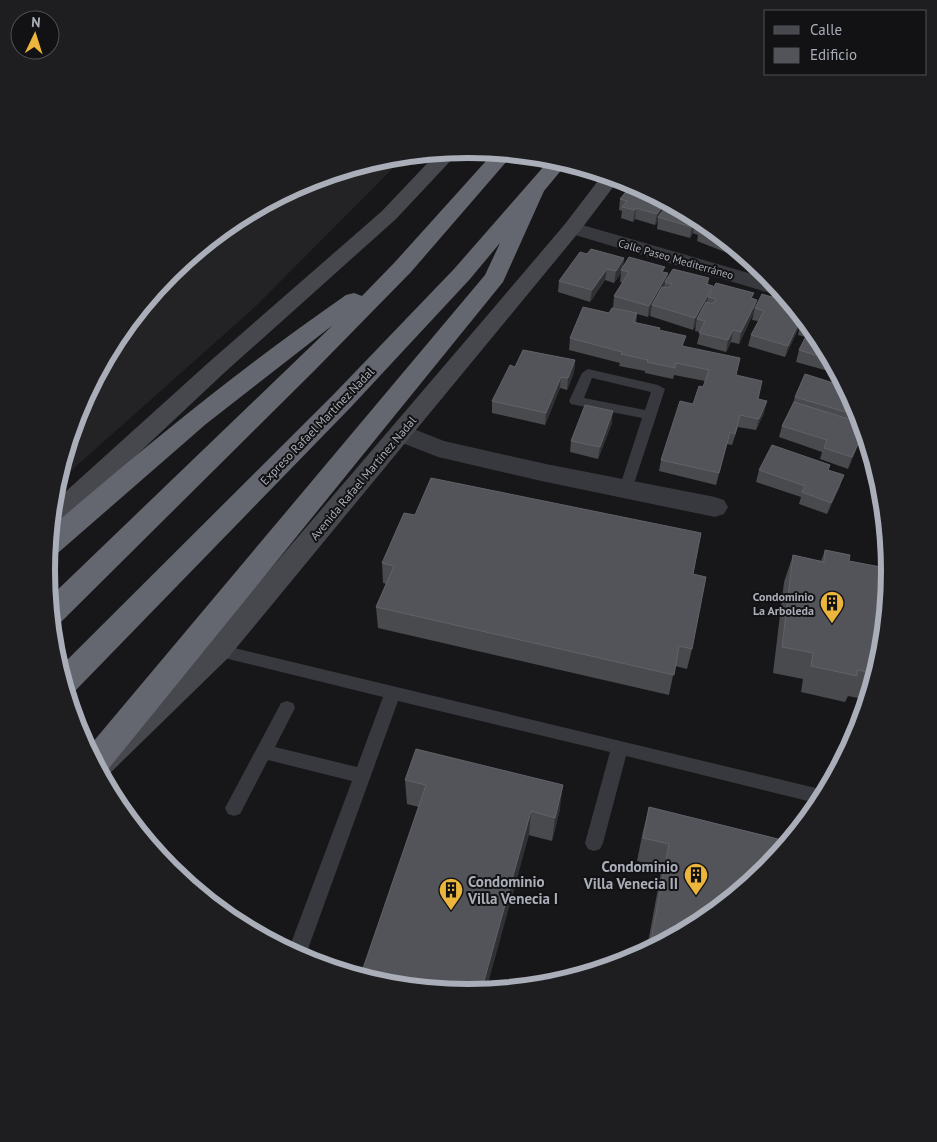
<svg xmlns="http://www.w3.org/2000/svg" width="937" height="1142" font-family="'PT Sans',sans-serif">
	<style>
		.built { fill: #232326 }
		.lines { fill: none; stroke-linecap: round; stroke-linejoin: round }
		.lane { fill: #38393e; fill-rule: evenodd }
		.street { fill: #38393e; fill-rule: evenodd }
		.secondary { fill: #46484e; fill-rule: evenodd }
		.highway { fill: #64676f; fill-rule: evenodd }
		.wall { fill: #484a4e }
		.shaded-wall { fill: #303134 }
		.building { fill: #535459; stroke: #606268 }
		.labels { text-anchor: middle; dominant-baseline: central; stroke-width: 4; stroke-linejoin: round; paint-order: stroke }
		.far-street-label { font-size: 11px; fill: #aaaeb8; stroke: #121214 }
		.street-label { font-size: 12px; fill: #aaaeb8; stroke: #121214 }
		.poi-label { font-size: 12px; font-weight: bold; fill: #aaaeb8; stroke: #121214; text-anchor: end }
		.near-poi-label { font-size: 15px; font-weight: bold; fill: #aaaeb8; stroke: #121214; text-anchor: end }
		.rim { fill: none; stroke: #aaaeb8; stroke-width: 6 }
	</style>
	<rect width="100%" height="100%" fill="#171719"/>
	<path class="built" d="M 406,155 L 256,306 L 55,485 L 79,409 L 118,336 L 170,272 L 234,220 L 307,181 L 386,157 Z"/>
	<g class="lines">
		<path class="lane" d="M 588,369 L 658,385 L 665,389 L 631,493 L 621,493 L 619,489 L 642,418 L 571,404 L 569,401 L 582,373 ZM 592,378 L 651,392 L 645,410 L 584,398 Z
			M 218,644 L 828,791 L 820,804 L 626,756 L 603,843 L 600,849 L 594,851 L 588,849 L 585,843 L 610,752 L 398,701 L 304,960 L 288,951 L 352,781 L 268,760 L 240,814 L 234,816 L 228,814 L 225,808 L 281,703 L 287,701 L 293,703 L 295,708 L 275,747 L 357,767 L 383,697 L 212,655 L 210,650 L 212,645 Z"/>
		<path class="street" d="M 572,222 L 773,280 L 785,295 L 773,294 L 565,232 L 562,228 L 565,224 Z
			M 401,424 L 444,441 L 546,464 L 715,497 L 724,500 L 728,507 L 724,514 L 715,517 L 546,482 L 438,457 L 392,439 L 389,433 L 392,427 Z"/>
		<path class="secondary" d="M 458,150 L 456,155 L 396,219 L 224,373 L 60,527 L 50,530 L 53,503 L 208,363 L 382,211 L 438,152 Z
			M 604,173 L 620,178 L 579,232 L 228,658 L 107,776 L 102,777 L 89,752 L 208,642 L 503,297 L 565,224 Z"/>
		<path class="highway" d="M 495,151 L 514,153 L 411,272 L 315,370 L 61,622 L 52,625 L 49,598 L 333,325 L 206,424 L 59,552 L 49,555 L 50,528 C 146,446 242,367 346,295 L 354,293 L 362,296 L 395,262 Z
			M 552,157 L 568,162 L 544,191 L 503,282 L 105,773 L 101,774 L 87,749 L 485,275 L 500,243 L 470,279 L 351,407 L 74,692 L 67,694 L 59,668 L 333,395 L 454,269 Z"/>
	</g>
	<path class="wall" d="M 620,199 L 665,203 L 664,210 L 703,220 L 738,249 L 734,248 L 730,254 L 697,241 L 698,235 L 693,233 L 690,238 L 657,229 L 658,221 L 655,225 L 635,219 L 633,222 L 621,218 L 622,211 L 619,210 Z
		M 740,251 L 746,255 L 740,253 Z
		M 587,254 L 624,258 L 623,267 L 664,272 L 667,279 L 709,278 L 708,284 L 713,286 L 712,290 L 752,298 L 755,307 L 792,303 L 803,316 L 801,323 L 804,317 L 820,337 L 835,365 L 832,372 L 796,362 L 799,350 L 806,337 L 798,335 L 801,323 L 785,357 L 748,346 L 751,335 L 758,321 L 752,320 L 754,312 L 739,344 L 731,342 L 726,352 L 697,344 L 700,332 L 695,331 L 696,324 L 693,330 L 650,316 L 651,312 L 648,317 L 637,314 L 636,323 L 660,328 L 659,330 L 684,346 L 736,375 L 758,399 L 764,413 L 756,430 L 738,427 L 732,445 L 727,444 L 716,485 L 659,471 L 661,460 L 703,387 L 705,381 L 674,375 L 673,379 L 645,373 L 645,371 L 619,366 L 620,363 L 569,350 L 570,338 L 609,313 L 622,310 L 613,308 L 614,296 L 623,283 L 620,282 L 621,273 L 614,283 L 605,280 L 590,302 L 558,292 L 559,281 Z
		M 575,360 L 574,372 L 567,390 L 560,388 L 545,425 L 492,413 L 492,401 L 515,367 Z
		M 795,397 L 859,410 L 864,426 L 856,423 L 855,427 L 864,430 L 848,469 L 820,459 L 822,452 L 779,437 L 782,426 L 792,406 Z
		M 612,423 L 598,459 L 570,452 L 571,441 Z
		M 759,470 L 829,470 L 840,486 L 827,514 L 799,504 L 801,497 L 756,482 Z
		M 825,550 L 849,561 L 885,568 L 886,563 L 883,654 L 868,700 L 848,696 L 845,702 L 801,692 L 803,679 L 773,673 L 784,582 L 793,555 L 821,561 Z
		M 382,563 L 693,574 L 692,649 L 687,669 L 675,666 L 669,695 L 378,628 L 376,607 L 386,584 L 383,583 Z
		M 405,780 L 560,809 L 552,841 L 407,804 Z
		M 649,807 L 790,842 L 703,922 L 646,953 L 662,867 L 637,861 L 643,831 Z"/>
	<path class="shaded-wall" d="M 659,196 L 664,199 L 655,212 L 656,200 Z
		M 665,203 L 663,214 L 658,217 L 658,221 L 655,225 L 657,214 Z
		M 636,208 L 635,219 L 633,222 L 635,210 Z
		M 695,222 L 693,233 L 690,238 L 692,227 Z
		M 732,244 L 735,246 L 730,254 Z
		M 624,258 L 623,270 L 621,270 L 621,273 L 614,283 L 616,271 Z
		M 607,269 L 605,280 L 590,302 L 592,290 Z
		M 668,273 L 667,282 L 665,282 L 664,288 L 652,305 L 651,312 L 648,317 L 649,306 Z
		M 713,286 L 711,297 L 708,297 L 707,304 L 697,319 L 696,324 L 693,330 L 695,318 Z
		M 757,300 L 754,312 L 739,344 L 741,332 Z
		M 802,316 L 803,316 L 801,323 L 785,357 L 788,346 Z
		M 733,330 L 731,342 L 726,352 L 728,340 Z
		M 575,360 L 574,372 L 567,390 L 568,378 Z
		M 561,377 L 560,388 L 545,425 L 546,413 Z
		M 767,401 L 764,413 L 756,430 L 759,419 Z
		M 613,411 L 612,423 L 598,459 L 600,447 Z
		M 864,430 L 860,442 L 848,469 L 852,457 Z
		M 844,475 L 840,486 L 827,514 L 831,503 Z
		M 563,785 L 560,809 L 552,841 L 555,818 Z
		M 531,811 L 529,835 L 486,991 L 481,992 Z"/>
	<path class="building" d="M 633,183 L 659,196 L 656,200 L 665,203 L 657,214 L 636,208 L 635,210 L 622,207 L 627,201 L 620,199 Z
		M 667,206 L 676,208 L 677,206 L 704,220 L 701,224 L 695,222 L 692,227 L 658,217 Z
		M 705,221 L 728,241 L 699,230 Z
		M 591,249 L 624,258 L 616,271 L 607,269 L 592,290 L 559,281 L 580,252 L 587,254 Z
		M 629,257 L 665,267 L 662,272 L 668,273 L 649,306 L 614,296 L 629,272 L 621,270 Z
		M 673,269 L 709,278 L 706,284 L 713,286 L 695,318 L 652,305 L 662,287 L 669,288 L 672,284 L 665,282 Z
		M 716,283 L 754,293 L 751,298 L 757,300 L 741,332 L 733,330 L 728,340 L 699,333 L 705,321 L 697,319 L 706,302 L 713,304 L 716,299 L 708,297 Z
		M 762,294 L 792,303 L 802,316 L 788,346 L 751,335 L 764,311 L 755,308 Z
		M 583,307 L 609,313 L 612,308 L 637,313 L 633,322 L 660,328 L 659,330 L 686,336 L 682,346 L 740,358 L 736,375 L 762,381 L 758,399 L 767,401 L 759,419 L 740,415 L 735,434 L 730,432 L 719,473 L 661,460 L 680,401 L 693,404 L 699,386 L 703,387 L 709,370 L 676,363 L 675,368 L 647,362 L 648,360 L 621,354 L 622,352 L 570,338 Z
		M 804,317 L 820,337 L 832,360 L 799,350 L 811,326 L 801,323 Z
		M 523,350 L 575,360 L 568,378 L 561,377 L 546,413 L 492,401 L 510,365 L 515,367 Z
		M 805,374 L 846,387 L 859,410 L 860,413 L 859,416 L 795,397 Z
		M 794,402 L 855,421 L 853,427 L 864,430 L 852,457 L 824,448 L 827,440 L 782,426 Z
		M 585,405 L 613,411 L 600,447 L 571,441 Z
		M 772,445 L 830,465 L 828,470 L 844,475 L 831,503 L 802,492 L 805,486 L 759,470 Z
		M 431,478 L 701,533 L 693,574 L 706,577 L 692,649 L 679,646 L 674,675 L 376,607 L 394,566 L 382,563 L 404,513 L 415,515 Z
		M 825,550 L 850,555 L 849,561 L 886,568 L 886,563 L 890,564 L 891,571 L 883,654 L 877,674 L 857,670 L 857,676 L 811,666 L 813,653 L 782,647 L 793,555 L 824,562 Z
		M 416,749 L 563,785 L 555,818 L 531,811 L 481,992 L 468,993 L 386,985 L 360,977 L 426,785 L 405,780 Z
		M 649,807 L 790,842 L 767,870 L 703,922 L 649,951 L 669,844 L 643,838 Z"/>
	<defs>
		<symbol id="building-pin" viewBox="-11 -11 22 30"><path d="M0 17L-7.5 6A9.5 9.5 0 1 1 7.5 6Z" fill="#ecb63c" stroke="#121214"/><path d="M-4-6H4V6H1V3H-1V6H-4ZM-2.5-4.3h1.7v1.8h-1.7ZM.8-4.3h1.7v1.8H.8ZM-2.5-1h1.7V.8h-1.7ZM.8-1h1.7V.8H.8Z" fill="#111"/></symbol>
	</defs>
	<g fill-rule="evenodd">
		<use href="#building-pin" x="818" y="589" width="28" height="38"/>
		<use href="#building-pin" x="682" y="861" width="28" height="38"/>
		<use href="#building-pin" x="437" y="876" width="28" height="38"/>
	</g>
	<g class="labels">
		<g class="far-street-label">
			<text transform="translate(676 259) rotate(16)">Calle Paseo Mediterráneo</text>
		</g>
		<g class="street-label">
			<text transform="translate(317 426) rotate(-46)">Expreso Rafael Martínez Nadal</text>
			<text transform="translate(363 478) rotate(-50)">Avenida Rafael Martínez Nadal</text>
		</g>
		<g class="poi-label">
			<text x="814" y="596">Condominio<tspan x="814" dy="14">La Arboleda</tspan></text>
		</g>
		<g class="near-poi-label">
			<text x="678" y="866">Condominio<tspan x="678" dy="17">Villa Venecia II</tspan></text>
			<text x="468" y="881" text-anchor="start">Condominio<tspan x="468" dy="17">Villa Venecia I</tspan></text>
		</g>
	</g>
	<path d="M0 0H937V1142H0ZM55 571a413 413 0 1 1 826 0a413 413 0 1 1-826 0Z" fill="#1e1e21" fill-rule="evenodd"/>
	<path class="rim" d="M55 571a413 413 0 1 1 826 0a413 413 0 1 1-826 0Z"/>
	<rect x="764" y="10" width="162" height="65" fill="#121214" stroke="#4f5056"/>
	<rect x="774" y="26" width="25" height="8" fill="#46484e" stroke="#4f5056"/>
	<text x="810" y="35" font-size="15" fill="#aaaeb8">Calle</text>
	<rect x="774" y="48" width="25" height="15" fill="#535459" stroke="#4f5056"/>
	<text x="810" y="60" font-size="15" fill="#aaaeb8">Edificio</text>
	<g transform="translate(35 35) rotate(4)"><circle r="24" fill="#121214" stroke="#4f5056"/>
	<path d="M0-4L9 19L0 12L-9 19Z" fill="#ecb63c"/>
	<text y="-8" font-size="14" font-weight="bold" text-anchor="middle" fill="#aaaeb8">N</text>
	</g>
</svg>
